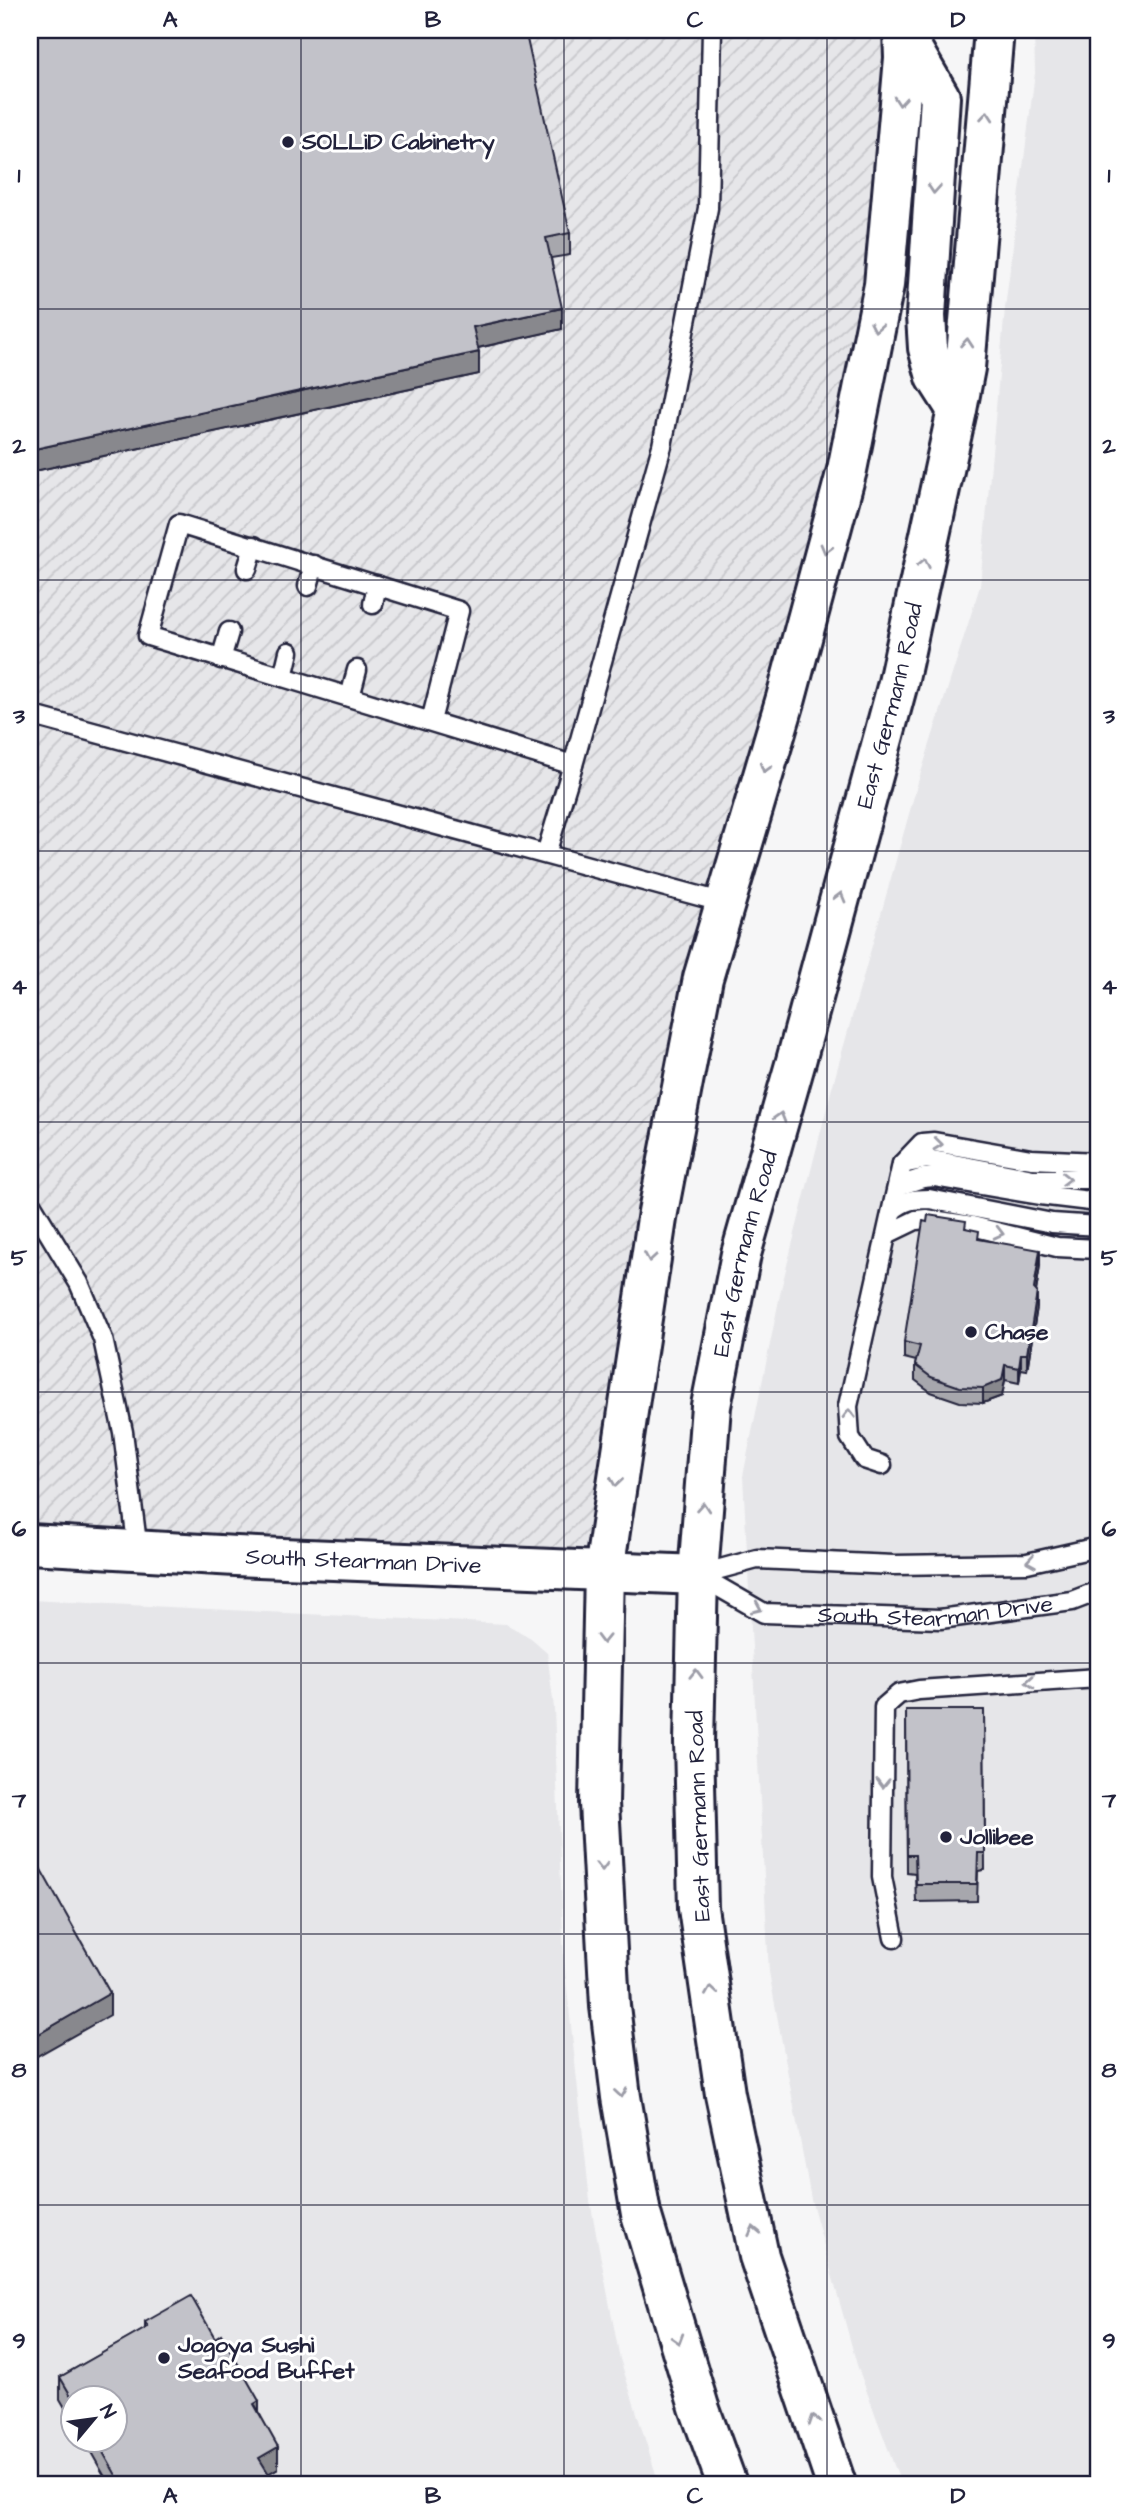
<svg xmlns="http://www.w3.org/2000/svg" width="1128" height="2514" font-family="'Architects Daughter',sans-serif">
	<style>
		.built { fill: #e6e6e9; fill-rule: evenodd }
		.industrial { fill: url(#industrial-furrows) }
		.lines { fill: none; stroke-linecap: round; stroke-linejoin: round }
		.service-casing { stroke: #22223b; stroke-width: 23 }
		.tertiary-casing { stroke: #22223b; stroke-width: 44 }
		.secondary-casing { stroke: #22223b; stroke-width: 44 }
		.service { stroke: #fff; stroke-width: 18 }
		.tertiary { stroke: #fff; stroke-width: 38 }
		.secondary { stroke: #fff; stroke-width: 38 }
		.wall { fill: #a7a7ad; stroke: #22223b; stroke-width: 2 }
		.shaded-wall { fill: #88888d; stroke: #22223b; stroke-width: 2 }
		.building { fill: #c2c2c9; stroke: #22223b; stroke-width: 2 }
		.oneway { stroke: #9c9ca7 }
		.grid { fill: none; stroke: #22223b; stroke-width: 2; stroke-opacity: 0.55 }
		.poi-dot { fill: #22223b; stroke: #fff; stroke-width: 2.5 }
		.labels { text-anchor: middle; dominant-baseline: central; stroke-width: 6; stroke-linejoin: round; paint-order: stroke }
		.poi-label { font-size: 23px; font-weight: bold; fill: #22223b; stroke: #fff; text-anchor: start }
		.street-label { font-size: 23px; fill: #22223b; stroke: #fff }
		.neatline { fill: none; stroke: #22223b; stroke-width: 2.5 }
		.grid-label { font-size: 23px; text-anchor: middle; font-weight: bold; fill: #22223b }
	</style>
	<defs>
		<pattern id="industrial-furrows" width="10" height="10" patternUnits="userSpaceOnUse" patternTransform="scale(1.75)"><rect width="10" height="10" fill="#e6e6e9"/><path d="M-1 1l2-2M0 10L10 0M9 11l2-2" fill="none" stroke="#c5c5c9"/></pattern>
	</defs>
	<rect width="100%" height="100%" fill="#f6f6f7"/>
	<filter id="ink" filterUnits="userSpaceOnUse"><feTurbulence type="fractalNoise" baseFrequency=".0143" numOctaves="2"/><feDisplacementMap in="SourceGraphic" scale="14" xChannelSelector="R" yChannelSelector="G"/><feConvolveMatrix kernelMatrix="1 2 1 2 8 2 1 2 1" color-interpolation-filters="sRGB"/></filter>
	<g filter="url(#ink)">
		<path class="built" d="M 1034,30 L 1098,30 L 1098,2484 L 901,2484 L 857,2365 L 811,2199 L 769,1972 L 743,1476 L 782,1285 L 830,1095 L 918,782 L 980,586 L 1005,308 L 1035,73 Z
			M 30,1600 L 506,1624 L 531,1638 L 547,1652 L 554,1708 L 564,1961 L 590,2201 L 620,2359 L 659,2484 L 30,2484 ZM 74,2398 L 116,2398 L 116,2440 L 74,2440 Z"/>
		<path class="industrial" d="M 30,30 L 903,30 L 884,285 L 703,978 L 604,1571 L 30,1544 Z"/>
		<g class="lines">
			<defs>
				<g id="service">
					<path d="M 247,569 L 254,546"/>
					<path d="M 308,586 L 314,565"/>
					<path d="M 373,604 L 377,585"/>
					<path d="M 221,659 L 229,632"/>
					<path d="M 283,677 L 289,652"/>
					<path d="M 350,697 L 357,670"/>
					<path d="M 30,715 L 725,903"/>
					<path d="M 431,721 L 459,611 L 179,524 L 148,636 L 573,765 L 662,446 L 708,208 L 712,30"/>
					<path d="M 546,854 L 573,765"/>
					<path d="M 902,1164 L 927,1159 L 1033,1179 L 1098,1179"/>
					<path d="M 898,1186 L 923,1178 L 934,1177 L 1040,1195 L 1098,1202"/>
					<path d="M 30,1202 L 79,1283 L 103,1339 L 123,1432 L 138,1551"/>
					<path d="M 892,1211 C 904,1200 913,1199 929,1199 L 1052,1223 L 1098,1226"/>
					<path d="M 887,1234 L 916,1220 L 926,1219 L 972,1226 L 1057,1247 L 1098,1249"/>
					<path d="M 882,1465 L 864,1459 L 850,1437 L 848,1406 L 902,1164 L 922,1143 L 934,1142 L 1031,1159 L 1098,1162"/>
					<path id="s1" d="M 698,1575 L 764,1613 L 940,1619 L 1072,1601 L 1098,1591"/>
					<path d="M 698,1575 L 757,1559 L 894,1565 L 1027,1563 L 1098,1547"/>
					<path d="M 894,1938 L 882,1877 L 884,1707 L 899,1694 L 919,1690 L 1098,1678"/>
				</g>
				<g id="tertiary">
					<path id="s2" d="M 30,1544 L 236,1556 L 698,1575"/>
				</g>
				<g id="secondary">
					<path d="M 903,33 L 940,97 L 926,316 L 928,348 L 936,377 L 957,410"/>
					<path d="M 727,2484 L 699,2407 L 641,2214 L 621,2097 L 610,2006 L 599,1803 L 604,1571 L 658,1212 L 703,978 L 786,698 L 847,470 L 884,285 L 904,58 L 903,30"/>
					<path id="s3" d="M 836,2484 L 759,2256 L 725,2094 L 698,1908 L 694,1742 L 698,1575 L 711,1406 L 741,1254 L 796,1061 L 898,683 L 957,410 L 965,368 L 994,30"/>
				</g>
			</defs>
			<use href="#service" class="service-casing"/>
			<use href="#tertiary" class="tertiary-casing"/>
			<use href="#secondary" class="secondary-casing"/>
			<use href="#service" class="service"/>
			<use href="#tertiary" class="tertiary"/>
			<use href="#secondary" class="secondary"/>
		</g>
		<path class="wall" d="M 30,30 L 570,233 L 570,255 L 551,258 L 562,329 L 478,348 L 479,374 L 30,472 Z
			M 966,1228 L 979,1239 L 1040,1265 L 1036,1291 L 1037,1307 L 1027,1370 L 1021,1369 L 1019,1383 L 1005,1380 L 1002,1396 L 983,1403 L 960,1402 L 931,1392 L 915,1380 L 915,1365 L 916,1361 L 904,1358 L 904,1342 Z
			M 906,1710 L 984,1710 L 985,1870 L 978,1871 L 977,1901 L 916,1902 L 915,1873 L 907,1872 Z
			M 145,2322 L 259,2412 L 278,2468 L 268,2474 L 275,2484 L 109,2484 L 84,2440 L 116,2440 L 74,2398 L 74,2423 L 60,2399 L 60,2377 L 145,2329 Z"/>
		<path class="shaded-wall" d="M 562,308 L 562,329 L 473,349 L 473,327 Z
			M 479,352 L 479,374 L 30,472 L 30,450 Z
			M 1040,1250 L 1040,1265 L 1034,1305 L 1034,1289 Z
			M 1037,1292 L 1037,1307 L 1027,1370 L 1027,1354 Z
			M 1021,1354 L 1021,1369 L 1019,1383 L 1019,1368 Z
			M 1005,1365 L 1005,1380 L 1002,1396 L 983,1403 L 983,1388 Z
			M 110,1993 L 110,2015 L 30,2060 L 30,2039 Z
			M 259,2401 L 259,2422 L 254,2404 Z
			M 278,2447 L 278,2468 L 259,2479 L 259,2458 Z"/>
		<path class="building" d="M 30,30 L 525,30 L 570,233 L 546,238 L 562,308 L 473,327 L 479,352 L 30,450 Z
			M 928,1215 L 966,1221 L 965,1228 L 979,1231 L 978,1239 L 1040,1250 L 1034,1289 L 1037,1292 L 1027,1354 L 1021,1354 L 1019,1368 L 1005,1365 L 1002,1380 L 983,1388 L 960,1387 L 931,1377 L 915,1365 L 920,1346 L 904,1342 L 923,1221 L 927,1222 Z
			M 906,1710 L 984,1710 L 985,1853 L 978,1853 L 977,1884 L 916,1884 L 915,1855 L 907,1855 Z
			M 30,1850 L 110,1993 L 30,2039 Z
			M 191,2296 L 215,2338 L 221,2334 L 259,2401 L 254,2404 L 278,2447 L 259,2458 L 275,2484 L 121,2484 L 96,2440 L 116,2440 L 116,2398 L 74,2398 L 74,2401 L 60,2377 L 148,2327 L 145,2322 Z"/>
		<defs><path id="oneway-chevron" d="M-2-3.5L2.5 0L-2 3.5" fill="none" stroke-width="1.6" stroke-linecap="round" stroke-linejoin="round" transform="scale(1.75)"/></defs>
		<g class="oneway">
			<use href="#oneway-chevron" transform="translate(900 101) rotate(95)"/>
			<use href="#oneway-chevron" transform="translate(987 116) rotate(-85)"/>
			<use href="#oneway-chevron" transform="translate(934 189) rotate(94)"/>
			<use href="#oneway-chevron" transform="translate(876 327) rotate(101)"/>
			<use href="#oneway-chevron" transform="translate(967 343) rotate(-85)"/>
			<use href="#oneway-chevron" transform="translate(826 549) rotate(105)"/>
			<use href="#oneway-chevron" transform="translate(924 563) rotate(-78)"/>
			<use href="#oneway-chevron" transform="translate(765 768) rotate(107)"/>
			<use href="#oneway-chevron" transform="translate(840 897) rotate(-75)"/>
			<use href="#oneway-chevron" transform="translate(780 1117) rotate(-74)"/>
			<use href="#oneway-chevron" transform="translate(938 1144) rotate(6)"/>
			<use href="#oneway-chevron" transform="translate(1066 1179)"/>
			<use href="#oneway-chevron" transform="translate(999 1233) rotate(14)"/>
			<use href="#oneway-chevron" transform="translate(650 1257) rotate(99)"/>
			<use href="#oneway-chevron" transform="translate(849 1414) rotate(-91)"/>
			<use href="#oneway-chevron" transform="translate(616 1482) rotate(98)"/>
			<use href="#oneway-chevron" transform="translate(703 1507) rotate(-85)"/>
			<use href="#oneway-chevron" transform="translate(1031 1561) rotate(171)"/>
			<use href="#oneway-chevron" transform="translate(757 1608) rotate(24)"/>
			<use href="#oneway-chevron" transform="translate(603 1639) rotate(91)"/>
			<use href="#oneway-chevron" transform="translate(696 1674) rotate(-89)"/>
			<use href="#oneway-chevron" transform="translate(1030 1682) rotate(176)"/>
			<use href="#oneway-chevron" transform="translate(883 1783) rotate(91)"/>
			<use href="#oneway-chevron" transform="translate(602 1866) rotate(88)"/>
			<use href="#oneway-chevron" transform="translate(711 1991) rotate(-98)"/>
			<use href="#oneway-chevron" transform="translate(621 2093) rotate(82)"/>
			<use href="#oneway-chevron" transform="translate(754 2231) rotate(-102)"/>
			<use href="#oneway-chevron" transform="translate(678 2339) rotate(73)"/>
			<use href="#oneway-chevron" transform="translate(814 2420) rotate(-109)"/>
		</g>
	</g>
	<path class="grid" d="M 301,30 L 301,2484M 564,30 L 564,2484M 827,30 L 827,2484M 30,309 L 1098,309M 30,580 L 1098,580M 30,851 L 1098,851M 30,1122 L 1098,1122M 30,1392 L 1098,1392M 30,1663 L 1098,1663M 30,1934 L 1098,1934M 30,2205 L 1098,2205"/>
	<g class="poi-dot">
		<circle cx="288" cy="142" r="7"/>
		<circle cx="971" cy="1332" r="7"/>
		<circle cx="946" cy="1837" r="7"/>
		<circle cx="164" cy="2358" r="7"/>
	</g>
	<g class="labels">
		<g class="poi-label">
			<text x="302" y="142">SOLLiD Cabinetry</text>
			<text x="985" y="1332">Chase</text>
			<text x="960" y="1837">Jollibee</text>
			<text x="178" y="2345">Jogoya Sushi<tspan x="178" dy="26">Seafood Buffet</tspan></text>
		</g>
		<g class="street-label">
			<text stroke="none"><textPath href="#s3" startOffset="1820">East Germann Road</textPath></text>
			<text stroke="none"><textPath href="#s3" startOffset="1253">East Germann Road</textPath></text>
			<text stroke="none"><textPath href="#s2" startOffset="334">South Stearman Drive</textPath></text>
			<text stroke="none"><textPath href="#s1" startOffset="248">South Stearman Drive</textPath></text>
			<text transform="translate(699 1816) rotate(-92)">East Germann Road</text>
		</g>
	</g>
	<rect width="1128" height="2514" fill="none" stroke="#fff" stroke-width="77"/>
	<g transform="translate(94 2419) rotate(61)"><circle r="33" fill="#ffffff" stroke="#a7a7b1" stroke-width="2"/>
	<path d="M0-5L12 26L0 18L-12 26Z" fill="#22223b"/>
	<text y="-10" font-size="19" font-weight="bold" text-anchor="middle" fill="#22223b">N</text>
	</g>
	<rect x="38" y="38" width="1052" height="2438" class="neatline"/>
	<g class="grid-label">
		<text x="170" y="27">A</text>
		<text x="433" y="27">B</text>
		<text x="695" y="27">C</text>
		<text x="958" y="27">D</text>
		<text x="19" y="182">1</text>
		<text x="1109" y="182">1</text>
		<text x="19" y="453">2</text>
		<text x="1109" y="453">2</text>
		<text x="19" y="723">3</text>
		<text x="1109" y="723">3</text>
		<text x="19" y="994">4</text>
		<text x="1109" y="994">4</text>
		<text x="19" y="1265">5</text>
		<text x="1109" y="1265">5</text>
		<text x="19" y="1536">6</text>
		<text x="1109" y="1536">6</text>
		<text x="19" y="1807">7</text>
		<text x="1109" y="1807">7</text>
		<text x="19" y="2077">8</text>
		<text x="1109" y="2077">8</text>
		<text x="19" y="2348">9</text>
		<text x="1109" y="2348">9</text>
		<text x="170" y="2503">A</text>
		<text x="433" y="2503">B</text>
		<text x="695" y="2503">C</text>
		<text x="958" y="2503">D</text>
	</g>
</svg>
